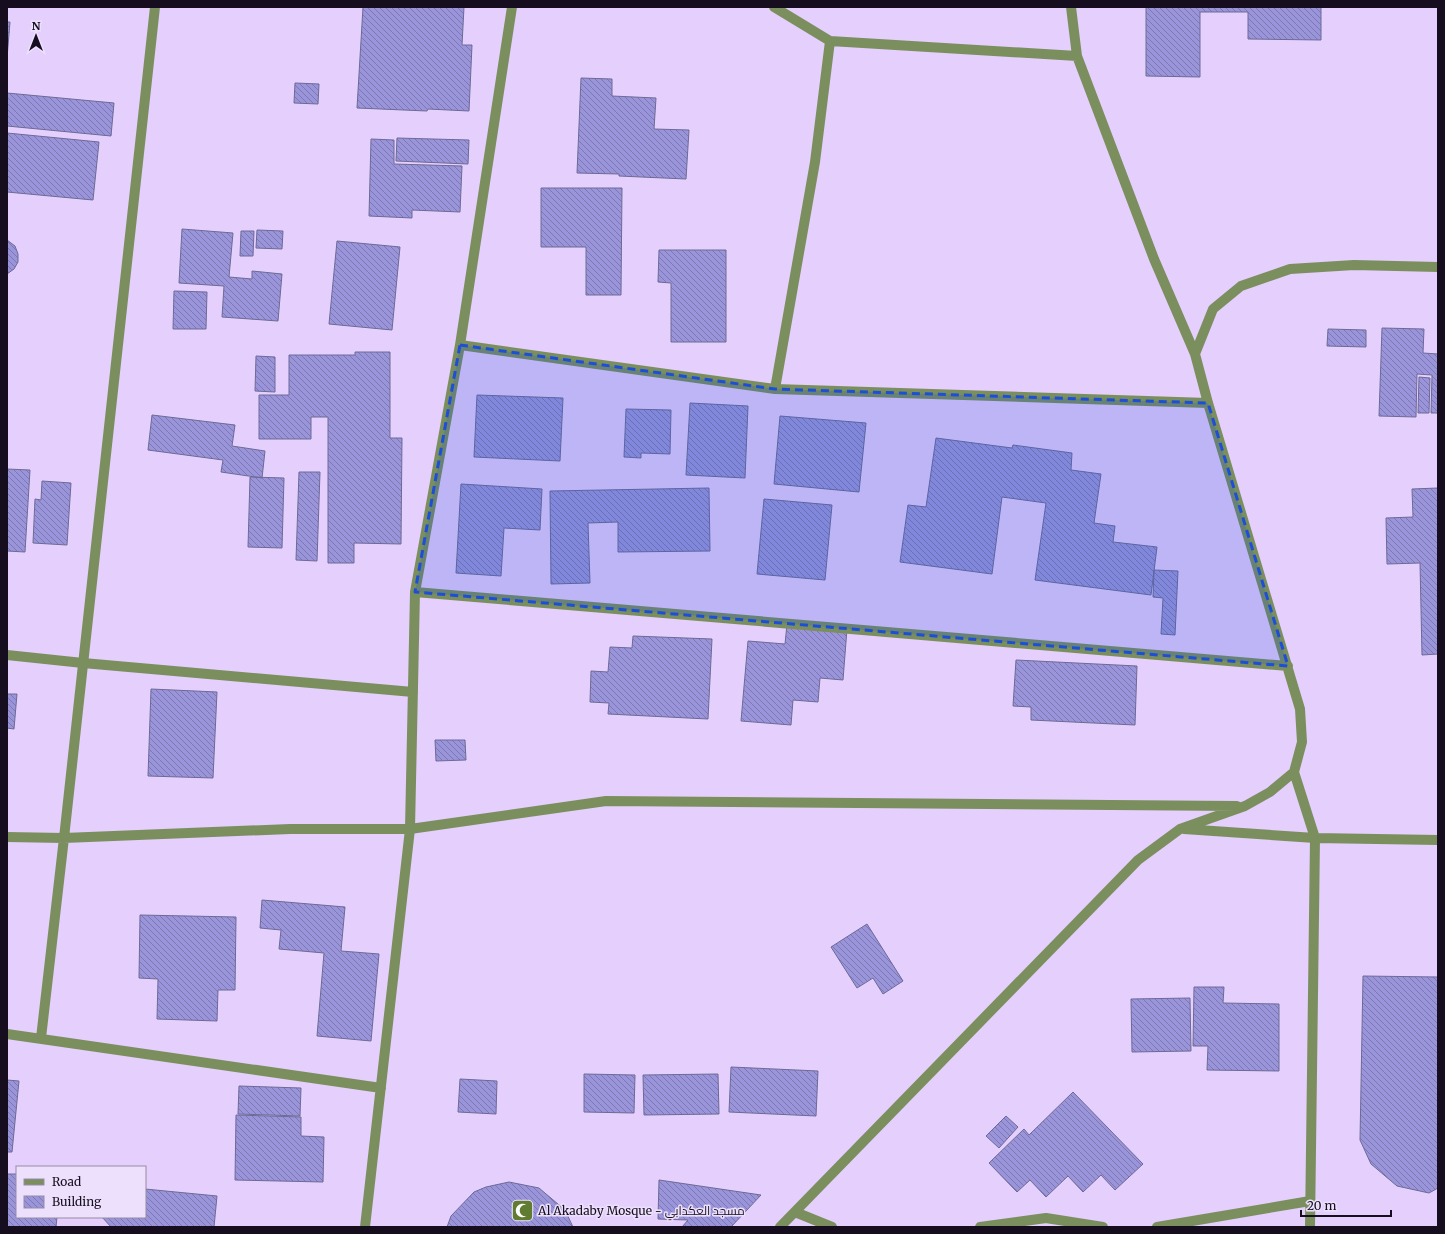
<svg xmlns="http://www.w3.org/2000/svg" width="1445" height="1234" font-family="Merriweather,Cairo,serif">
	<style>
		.building { fill: url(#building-back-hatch); stroke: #6d6a95 }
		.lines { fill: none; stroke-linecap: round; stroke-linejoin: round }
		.minor { stroke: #7b8f5e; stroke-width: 10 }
		.marked { fill: #1d4ed8; fill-opacity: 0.2; stroke: #1d4ed8; stroke-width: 3; stroke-dasharray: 8 5; stroke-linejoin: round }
		.labels { text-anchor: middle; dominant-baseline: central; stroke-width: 3; stroke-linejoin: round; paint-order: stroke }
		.poi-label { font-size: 12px; fill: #160e1e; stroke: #ede0fc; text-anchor: start }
	</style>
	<defs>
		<pattern id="building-back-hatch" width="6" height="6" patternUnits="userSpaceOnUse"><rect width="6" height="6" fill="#9a95db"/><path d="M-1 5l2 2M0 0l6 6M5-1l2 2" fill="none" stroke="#7d78b1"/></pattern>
	</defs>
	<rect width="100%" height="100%" fill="#e5cffd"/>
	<path class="building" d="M 363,7 L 464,7 L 462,45 L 472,45 L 469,111 L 428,109 L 427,111 L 357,108 Z
		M 1146,7 L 1321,7 L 1321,40 L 1248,39 L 1248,12 L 1200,12 L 1200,77 L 1146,76 Z
		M 7,22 L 10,22 L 7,58 Z
		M 581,78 L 612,79 L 612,96 L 656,98 L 654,129 L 689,130 L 686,179 L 619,176 L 619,174 L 577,173 Z
		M 295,83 L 319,84 L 318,104 L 294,103 Z
		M 7,93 L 114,103 L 111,136 L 7,126 Z
		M 7,133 L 99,142 L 93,200 L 7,192 Z
		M 397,138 L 469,140 L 468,164 L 396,161 Z
		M 371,139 L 394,140 L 394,164 L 462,166 L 460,212 L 412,210 L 412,218 L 369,216 Z
		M 541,188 L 622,188 L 621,295 L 586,295 L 586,247 L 541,247 Z
		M 182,229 L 233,233 L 229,277 L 252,279 L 252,271 L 282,274 L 278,321 L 222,317 L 224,286 L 179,283 Z
		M 257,230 L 283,231 L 282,249 L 256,248 Z
		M 241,231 L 254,231 L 253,256 L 240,256 Z
		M 7,240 L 15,246 L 18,254 L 18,262 L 14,269 L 7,274 Z
		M 337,241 L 400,247 L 392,330 L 329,324 Z
		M 659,250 L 726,250 L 726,342 L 671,342 L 671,283 L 658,282 Z
		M 174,291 L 207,292 L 206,329 L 173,329 Z
		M 1382,328 L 1424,329 L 1423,353 L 1438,354 L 1438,413 L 1431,413 L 1432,375 L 1417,374 L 1416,417 L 1379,416 Z
		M 1328,329 L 1366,330 L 1366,347 L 1327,346 Z
		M 355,352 L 390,352 L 390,438 L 402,438 L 401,544 L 354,543 L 354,563 L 328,563 L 328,417 L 311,417 L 311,439 L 259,439 L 259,395 L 289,395 L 289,355 L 355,355 Z
		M 256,356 L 275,357 L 275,392 L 255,391 Z
		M 1419,377 L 1430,378 L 1429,413 L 1418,413 Z
		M 477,395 L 563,398 L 560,461 L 474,457 Z
		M 690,403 L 748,406 L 745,478 L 686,475 Z
		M 626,409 L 671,410 L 670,454 L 641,453 L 641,458 L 624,457 Z
		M 152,415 L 235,425 L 232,446 L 265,451 L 262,478 L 221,472 L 223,460 L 148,450 Z
		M 780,416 L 866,423 L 859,492 L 774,484 Z
		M 936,438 L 1012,448 L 1013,445 L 1072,453 L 1071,470 L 1101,474 L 1094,523 L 1115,526 L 1113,542 L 1157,547 L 1151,595 L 1035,580 L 1046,503 L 1002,497 L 992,574 L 900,562 L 908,505 L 926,507 Z
		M 7,469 L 30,470 L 25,552 L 7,551 Z
		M 299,472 L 320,472 L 317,561 L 296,560 Z
		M 250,477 L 284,478 L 282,548 L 248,547 Z
		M 42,481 L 71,483 L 67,545 L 33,543 L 35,499 L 41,500 Z
		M 461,484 L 542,489 L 540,530 L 504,528 L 501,576 L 456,573 Z
		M 709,488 L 710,551 L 618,552 L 618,522 L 588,523 L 590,583 L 551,584 L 550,491 Z
		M 1438,488 L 1438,654 L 1422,655 L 1420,563 L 1387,564 L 1386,518 L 1413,517 L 1412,489 Z
		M 764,499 L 832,505 L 825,580 L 757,574 Z
		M 1154,570 L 1178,571 L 1175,635 L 1161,634 L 1163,598 L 1153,597 Z
		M 787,624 L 847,629 L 843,680 L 820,678 L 818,702 L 793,700 L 791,725 L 741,721 L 748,641 L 785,644 Z
		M 633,636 L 712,639 L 708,719 L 608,714 L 609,703 L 590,702 L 591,671 L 608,672 L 610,647 L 632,648 Z
		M 1016,660 L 1137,666 L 1135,725 L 1031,720 L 1031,707 L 1013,706 Z
		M 151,689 L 217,692 L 213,778 L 148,776 Z
		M 7,694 L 17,694 L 14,729 L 7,728 Z
		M 435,740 L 465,740 L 466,760 L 436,761 Z
		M 262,900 L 345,907 L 341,951 L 379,954 L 371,1041 L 317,1036 L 324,953 L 279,949 L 281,930 L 260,928 Z
		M 140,915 L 236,917 L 235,990 L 218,990 L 217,1021 L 157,1019 L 158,979 L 139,978 Z
		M 867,924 L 903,981 L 883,994 L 873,978 L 857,988 L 831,947 Z
		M 1363,976 L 1438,977 L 1438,1188 L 1429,1193 L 1397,1186 L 1371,1164 L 1360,1140 Z
		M 1194,987 L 1224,987 L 1223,1003 L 1279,1004 L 1279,1071 L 1207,1070 L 1208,1046 L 1193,1046 Z
		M 1190,998 L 1191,1051 L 1132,1052 L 1131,999 Z
		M 731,1067 L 818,1071 L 816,1116 L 729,1112 Z
		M 584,1074 L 635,1075 L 634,1113 L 584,1112 Z
		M 718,1074 L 719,1114 L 644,1115 L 643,1075 Z
		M 460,1079 L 497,1081 L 496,1114 L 458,1112 Z
		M 7,1080 L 19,1081 L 12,1152 L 7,1152 Z
		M 239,1086 L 301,1088 L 300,1116 L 238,1114 Z
		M 1073,1092 L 1143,1164 L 1115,1190 L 1101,1175 L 1083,1192 L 1068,1176 L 1046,1197 L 1030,1180 L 1017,1192 L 989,1163 L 1024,1129 L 1029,1135 Z
		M 236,1115 L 301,1117 L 301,1136 L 324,1137 L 323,1182 L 235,1180 Z
		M 1006,1116 L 1018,1127 L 999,1148 L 986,1136 Z
		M 7,1174 L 17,1174 L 17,1217 L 57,1217 L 56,1227 L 7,1227 Z
		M 659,1180 L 761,1195 L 731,1227 L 682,1227 L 688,1220 L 658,1219 Z
		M 509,1182 L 539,1188 L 565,1210 L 573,1227 L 447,1227 L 451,1216 L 474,1192 L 486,1187 Z
		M 145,1189 L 217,1196 L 214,1227 L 111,1227 L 102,1217 L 145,1217 Z"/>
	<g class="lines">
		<path class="minor" d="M 774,7 L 830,41 L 1077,56
			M 460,345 L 775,389 L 1208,403
			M 1195,354 L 1213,309 L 1241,286 L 1290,269 L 1354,265 L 1438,267
			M 775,389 L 815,162 L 830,41
			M 415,592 L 1288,666
			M 7,655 L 83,663 L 413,692
			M 1294,772 L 1315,838 L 1310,1227
			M 1184,829 L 1315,838 L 1438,840
			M 7,837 L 64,838 L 290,829 L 410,829 L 606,801 L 1237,806
			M 7,1034 L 381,1088
			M 41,1038 L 64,838 L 155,7
			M 795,1212 L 832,1227
			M 365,1227 L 410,829 L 415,592 L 460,345 L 512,7
			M 780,1227 L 1138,860 L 1180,829 L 1245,806 L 1270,792 L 1294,772 L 1302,742 L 1300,709 L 1208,403 L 1195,354 L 1154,259 L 1077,56 L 1071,7
			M 980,1227 L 1046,1218 L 1103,1227
			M 1157,1227 L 1310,1201"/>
	</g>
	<path class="marked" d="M 460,345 L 775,389 L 1208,403 L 1288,666 L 415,592 Z"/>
	<defs>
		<symbol id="mosque-square" viewBox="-11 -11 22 22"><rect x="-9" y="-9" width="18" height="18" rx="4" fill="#607c30" stroke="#ede0fc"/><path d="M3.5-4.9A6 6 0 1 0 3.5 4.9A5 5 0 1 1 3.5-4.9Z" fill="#fff"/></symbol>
	</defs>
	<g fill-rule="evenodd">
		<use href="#mosque-square" x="510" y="1198" width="25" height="25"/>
	</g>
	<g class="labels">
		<g class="poi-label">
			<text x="538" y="1210">Al Akadaby Mosque - مسجد العكدابي</text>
		</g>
	</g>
	<rect width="1445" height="1234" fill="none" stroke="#160e1e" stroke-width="16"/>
	<rect x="16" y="1166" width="130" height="52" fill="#ede0fc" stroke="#978ca3"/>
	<rect x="24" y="1179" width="20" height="6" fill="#7b8f5e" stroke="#978ca3"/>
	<text x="52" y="1186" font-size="12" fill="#160e1e">Road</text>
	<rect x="24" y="1196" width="20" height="12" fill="url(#building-back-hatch)" stroke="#978ca3"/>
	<text x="52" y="1206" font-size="12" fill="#160e1e">Building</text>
	<g transform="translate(36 36)" stroke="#ede0fc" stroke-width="3" paint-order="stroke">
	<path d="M0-3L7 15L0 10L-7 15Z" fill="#160e1e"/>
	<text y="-6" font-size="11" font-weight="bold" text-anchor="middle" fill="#160e1e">N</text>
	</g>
	<path d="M1301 1210v6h90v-6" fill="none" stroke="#160e1e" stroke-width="2"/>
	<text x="1307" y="1210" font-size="12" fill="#160e1e" stroke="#ede0fc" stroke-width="3" paint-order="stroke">20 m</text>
</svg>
